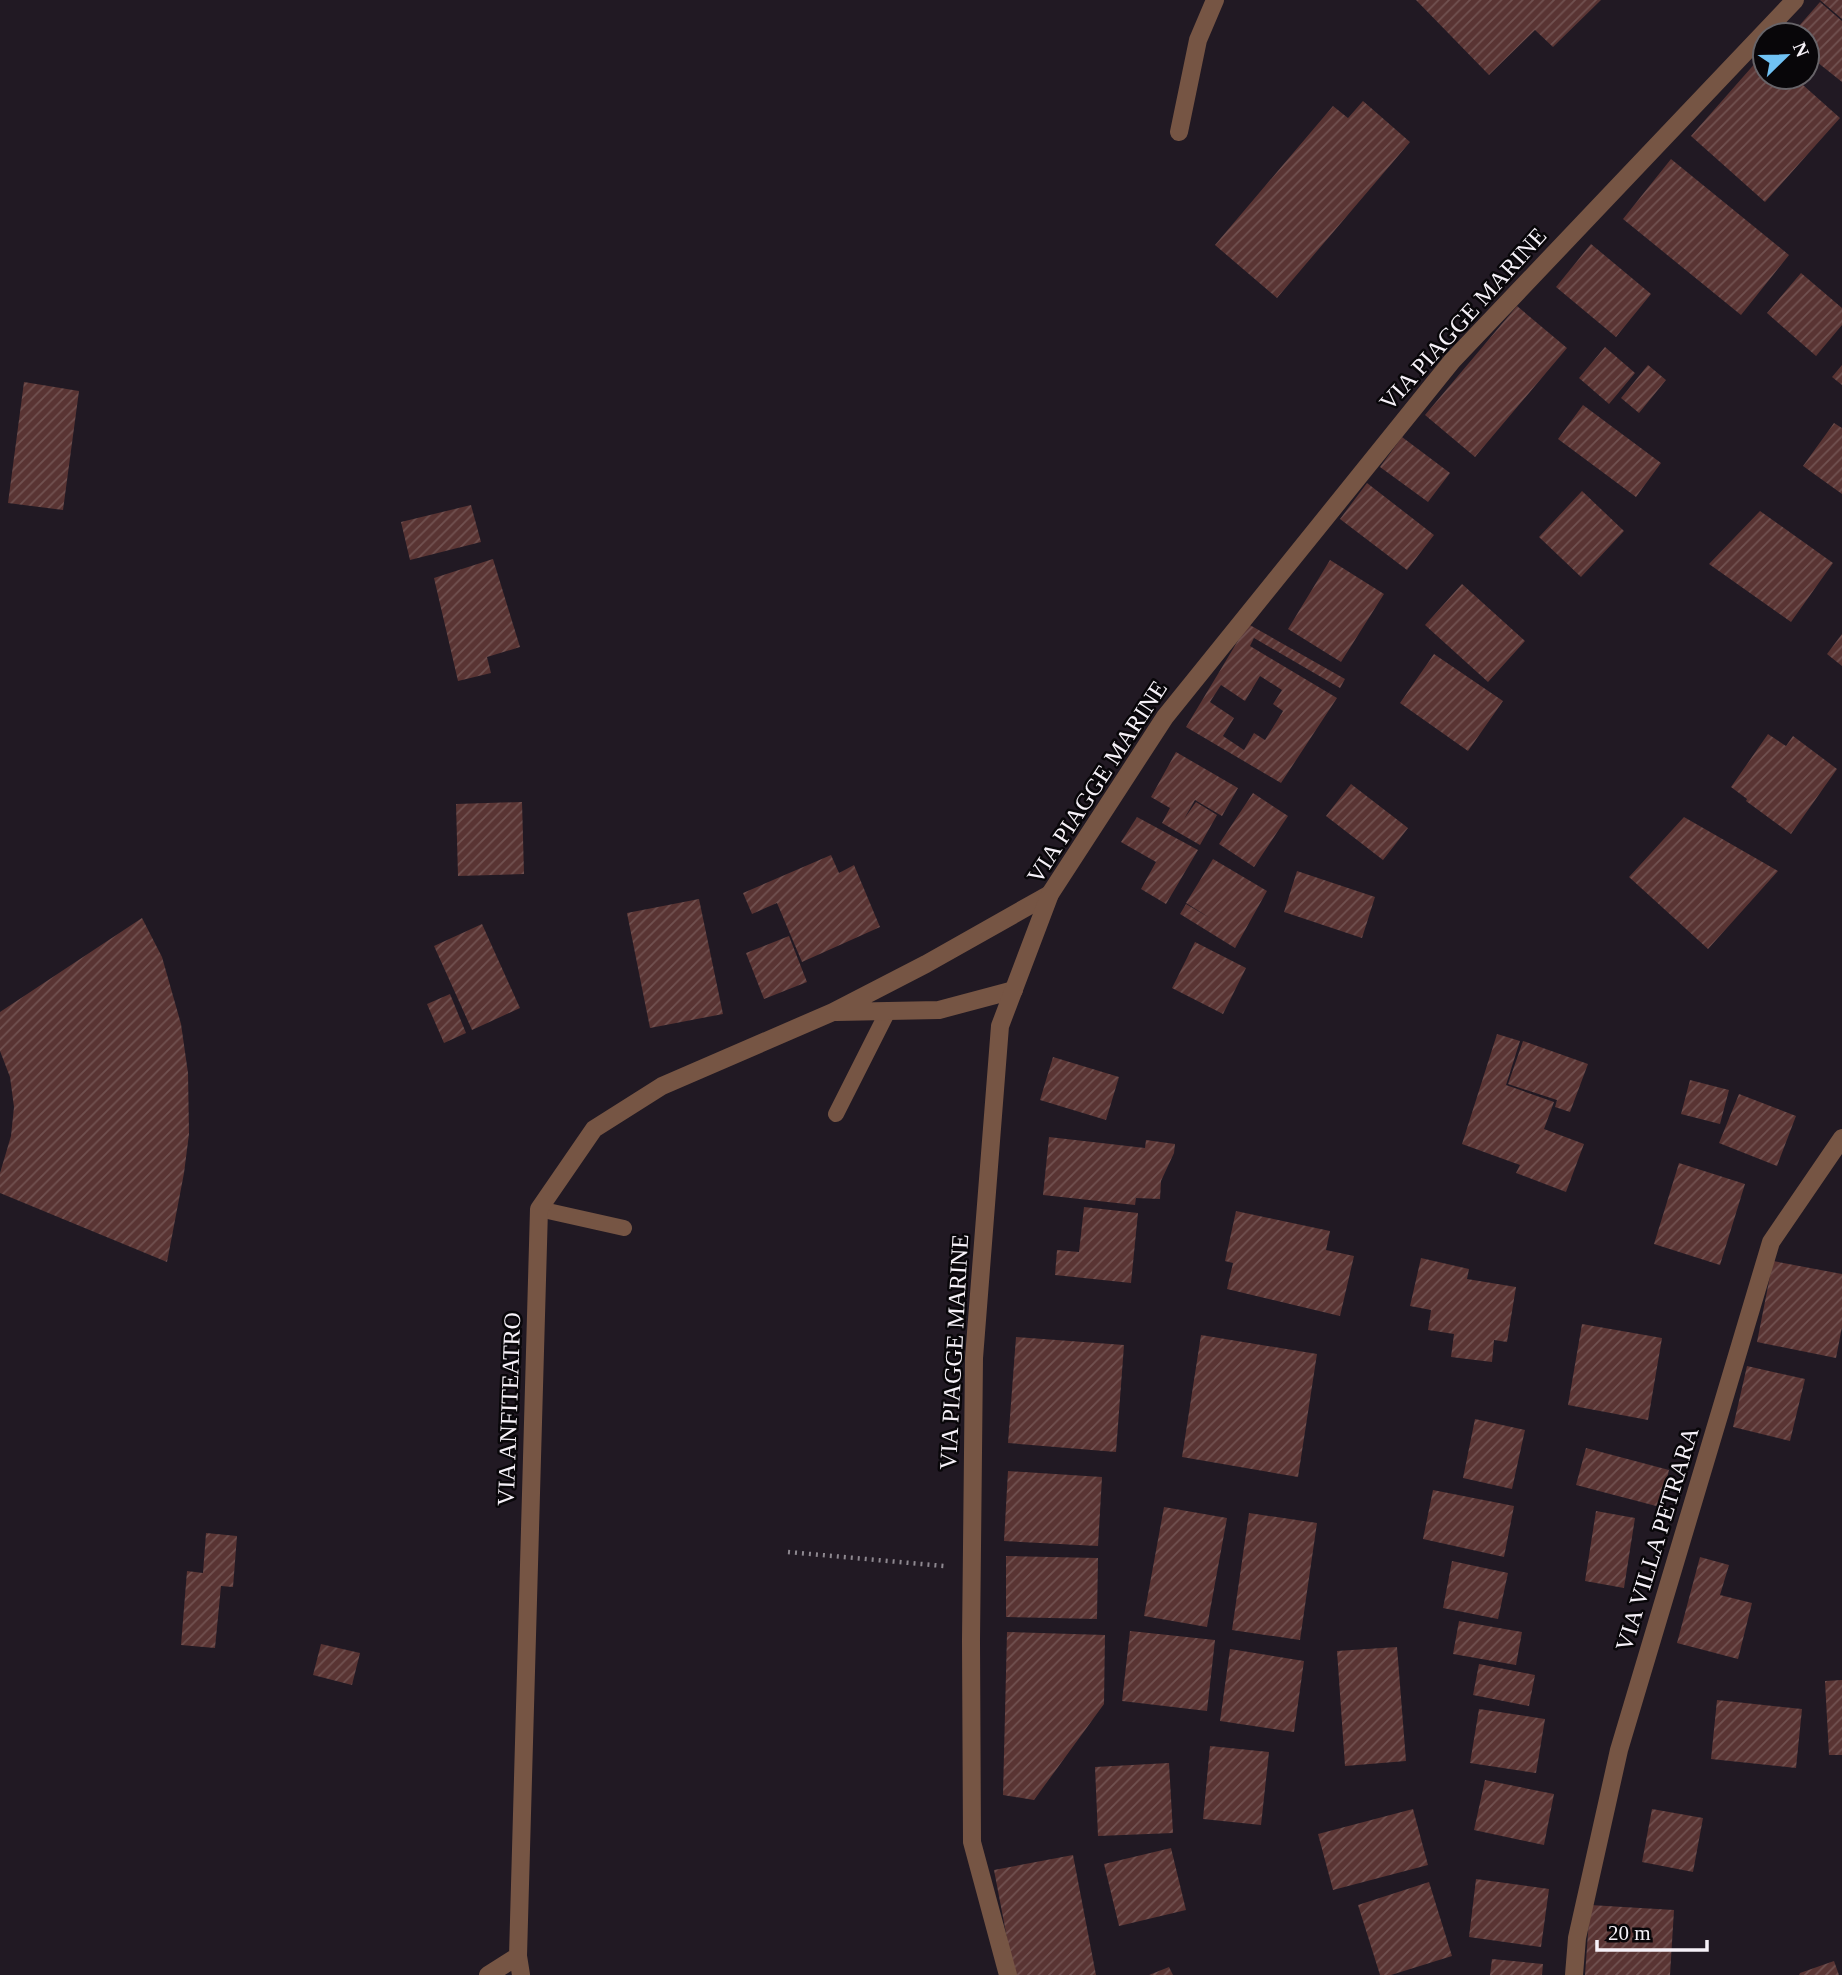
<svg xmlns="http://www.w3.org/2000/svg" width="1842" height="1975" font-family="Georgia,serif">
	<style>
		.building { fill: url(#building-hatch); fill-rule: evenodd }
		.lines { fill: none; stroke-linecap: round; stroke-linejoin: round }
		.path { stroke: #8e8890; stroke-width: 4.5; stroke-dasharray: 2 5; stroke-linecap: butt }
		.service { stroke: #765544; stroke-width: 16 }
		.minor { stroke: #765544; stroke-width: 18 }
		.tertiary { stroke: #765544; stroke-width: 18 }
		.labels { text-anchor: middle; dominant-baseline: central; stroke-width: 5; stroke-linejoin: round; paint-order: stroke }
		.street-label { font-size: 24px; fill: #f6f1f8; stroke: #080609 }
	</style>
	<defs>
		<pattern id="building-hatch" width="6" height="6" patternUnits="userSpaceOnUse" patternTransform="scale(1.75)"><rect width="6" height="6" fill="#593433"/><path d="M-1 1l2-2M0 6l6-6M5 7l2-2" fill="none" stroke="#715251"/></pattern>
	</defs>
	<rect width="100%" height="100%" fill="#211923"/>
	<path class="building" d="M 1416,0 L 1601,0 L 1553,47 L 1535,30 L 1489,75 Z
		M 1820,0 L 1842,0 L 1842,19 Z
		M 1820,2 L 1842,21 L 1842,82 L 1807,54 L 1807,35 L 1791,35 Z
		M 1765,52 L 1765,77 L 1794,77 L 1840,118 L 1765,202 L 1691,136 Z
		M 1363,101 L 1410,142 L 1277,298 L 1215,245 L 1333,106 L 1348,118 Z
		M 1671,159 L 1789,255 L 1741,315 L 1623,219 Z
		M 1591,244 L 1651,294 L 1616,337 L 1556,287 Z
		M 1801,273 L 1842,308 L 1842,325 L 1816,356 L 1767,313 Z
		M 1517,306 L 1567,348 L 1475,457 L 1425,415 Z
		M 1605,347 L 1635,373 L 1609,404 L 1579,378 Z
		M 1648,365 L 1666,380 L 1639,413 L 1621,398 Z
		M 1842,365 L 1842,385 L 1832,377 Z
		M 24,382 L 79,391 L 63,510 L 8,503 Z
		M 1583,405 L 1661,463 L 1636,497 L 1558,439 Z
		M 1834,423 L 1842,428 L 1842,494 L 1803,466 Z
		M 1402,437 L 1450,473 L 1428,502 L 1380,467 Z
		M 1367,483 L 1434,535 L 1407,570 L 1340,519 Z
		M 1582,491 L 1624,531 L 1581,577 L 1539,537 Z
		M 471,505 L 481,542 L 410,560 L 401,522 Z
		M 1760,511 L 1833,563 L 1791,622 L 1709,564 Z
		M 493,559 L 520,647 L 487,657 L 491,673 L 458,681 L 434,578 Z
		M 1330,560 L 1384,594 L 1341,662 L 1288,629 Z
		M 1462,584 L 1525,641 L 1488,682 L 1425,625 Z
		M 1248,624 L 1345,679 L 1340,688 L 1254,638 L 1250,646 L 1337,698 L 1281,783 L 1186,727 ZM 1260,676 L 1282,690 L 1273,704 L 1283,711 L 1265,740 L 1254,733 L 1244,750 L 1223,736 L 1234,718 L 1210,702 L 1221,685 L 1245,701 Z
		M 1842,634 L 1842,666 L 1827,654 Z
		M 1434,654 L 1503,701 L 1468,751 L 1400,703 Z
		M 1768,734 L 1786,746 L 1793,736 L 1837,769 L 1791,834 L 1746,801 L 1747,799 L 1731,787 Z
		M 1176,752 L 1238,788 L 1222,816 L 1195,800 L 1184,819 L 1196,802 L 1217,815 L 1200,845 L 1162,823 L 1170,808 L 1151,797 Z
		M 1351,784 L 1408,828 L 1383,860 L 1326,816 Z
		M 1253,793 L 1288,816 L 1254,867 L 1219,844 Z
		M 522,802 L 524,874 L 458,876 L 456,804 Z
		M 1137,817 L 1198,850 L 1166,904 L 1141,889 L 1156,862 L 1121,842 Z
		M 1684,817 L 1778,871 L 1708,949 L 1629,877 Z
		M 831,855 L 839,873 L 854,865 L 880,927 L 802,962 L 777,903 L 752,914 L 743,893 Z
		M 1213,859 L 1267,891 L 1235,948 L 1180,914 L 1186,904 L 1210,918 L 1186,903 Z
		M 1297,871 L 1375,897 L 1362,938 L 1284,912 Z
		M 699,899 L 723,1014 L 650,1028 L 627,913 Z
		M 142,918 L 162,957 L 181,1024 L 188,1073 L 189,1134 L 184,1173 L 167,1262 L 0,1193 L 0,1173 L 11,1136 L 14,1107 L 10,1077 L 0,1051 L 0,1012 Z
		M 482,924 L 520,1008 L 472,1030 L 434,946 Z
		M 789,936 L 807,982 L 764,999 L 746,953 Z
		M 1195,942 L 1246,968 L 1223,1014 L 1172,988 Z
		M 450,994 L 466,1033 L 444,1043 L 427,1004 Z
		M 1497,1034 L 1520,1041 L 1506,1085 L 1554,1102 L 1544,1129 L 1584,1144 L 1566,1192 L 1516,1173 L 1520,1165 L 1462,1144 Z
		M 1523,1041 L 1588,1064 L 1570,1112 L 1555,1107 L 1557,1100 L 1508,1084 Z
		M 1053,1057 L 1119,1077 L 1106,1120 L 1040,1100 Z
		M 1690,1080 L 1729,1090 L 1720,1124 L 1681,1114 Z
		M 1739,1094 L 1796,1116 L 1777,1166 L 1719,1143 Z
		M 1049,1137 L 1145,1148 L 1146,1140 L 1175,1144 L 1174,1153 L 1161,1181 L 1160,1199 L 1136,1198 L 1135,1205 L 1043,1195 Z
		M 1679,1163 L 1745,1184 L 1720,1265 L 1654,1244 Z
		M 1084,1207 L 1138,1213 L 1131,1283 L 1055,1275 L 1057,1250 L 1079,1252 Z
		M 1236,1211 L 1330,1231 L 1326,1250 L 1354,1256 L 1340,1316 L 1227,1289 L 1233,1263 L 1225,1261 Z
		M 1421,1258 L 1469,1269 L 1467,1279 L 1516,1287 L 1507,1342 L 1494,1340 L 1492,1362 L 1451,1357 L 1454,1334 L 1428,1330 L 1431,1310 L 1410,1306 Z
		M 1773,1261 L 1842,1274 L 1842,1327 L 1836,1358 L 1757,1342 Z
		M 1582,1324 L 1662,1338 L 1648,1420 L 1568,1405 Z
		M 1201,1335 L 1317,1354 L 1298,1477 L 1182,1457 Z
		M 1016,1337 L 1124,1345 L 1116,1452 L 1008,1443 Z
		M 1747,1366 L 1805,1379 L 1790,1441 L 1733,1427 Z
		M 1475,1419 L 1525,1430 L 1512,1489 L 1463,1478 Z
		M 1586,1448 L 1669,1470 L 1660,1507 L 1576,1485 Z
		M 1008,1471 L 1102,1477 L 1098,1546 L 1004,1541 Z
		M 1433,1490 L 1514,1506 L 1504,1557 L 1423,1539 Z
		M 1164,1507 L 1227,1518 L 1207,1627 L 1144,1616 Z
		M 1596,1511 L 1635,1518 L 1624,1588 L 1585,1581 Z
		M 1249,1513 L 1317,1523 L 1300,1640 L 1232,1630 Z
		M 206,1533 L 237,1536 L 233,1587 L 221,1586 L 215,1648 L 181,1645 L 187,1571 L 203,1573 Z
		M 1006,1556 L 1098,1558 L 1097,1619 L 1006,1617 Z
		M 1700,1557 L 1729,1565 L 1720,1595 L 1752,1603 L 1738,1659 L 1677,1643 Z
		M 1452,1561 L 1508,1573 L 1498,1619 L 1443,1608 Z
		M 1459,1621 L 1522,1632 L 1516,1665 L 1453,1654 Z
		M 1130,1631 L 1215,1640 L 1207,1711 L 1122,1701 Z
		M 1007,1632 L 1105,1635 L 1104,1704 L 1034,1800 L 1003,1795 Z
		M 321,1644 L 360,1653 L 352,1685 L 313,1675 Z
		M 1397,1647 L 1406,1761 L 1345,1766 L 1337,1651 Z
		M 1230,1649 L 1304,1661 L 1294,1732 L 1220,1721 Z
		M 1479,1664 L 1535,1675 L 1529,1706 L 1473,1695 Z
		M 1842,1680 L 1842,1755 L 1829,1755 L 1825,1681 Z
		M 1717,1700 L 1802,1709 L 1796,1768 L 1711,1759 Z
		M 1479,1709 L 1545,1719 L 1536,1773 L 1470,1763 Z
		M 1210,1746 L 1269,1752 L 1261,1825 L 1203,1819 Z
		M 1169,1763 L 1173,1833 L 1098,1836 L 1095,1767 Z
		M 1485,1780 L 1554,1794 L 1544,1845 L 1474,1830 Z
		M 1413,1809 L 1428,1865 L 1333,1890 L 1318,1834 Z
		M 1652,1809 L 1703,1818 L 1693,1872 L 1642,1862 Z
		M 1171,1848 L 1186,1910 L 1119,1926 L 1104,1864 Z
		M 1073,1855 L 1096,1975 L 1014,1975 L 994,1870 Z
		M 1476,1879 L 1549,1889 L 1541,1947 L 1469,1937 Z
		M 1429,1882 L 1452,1956 L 1391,1975 L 1380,1975 L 1358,1905 Z
		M 1590,1905 L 1674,1910 L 1670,1975 L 1585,1975 Z
		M 1492,1959 L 1543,1964 L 1542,1975 L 1490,1975 Z
		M 1834,1961 L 1839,1975 L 1799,1975 L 1800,1973 Z
		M 1169,1967 L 1173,1975 L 1149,1975 Z"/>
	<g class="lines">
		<path class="path" d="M 788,1552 L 944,1566"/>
		<path class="service" d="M 836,1114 L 888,1011
			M 539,1209 L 624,1228"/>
		<path class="minor" d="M 1179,132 L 1198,40 L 1215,0
			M 836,1012 L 939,1010 L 1014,990
			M 488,1975 L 518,1956
			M 521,1975 L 518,1956 L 539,1209 L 594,1129 L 662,1086 L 833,1012 L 926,964 L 1050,894
			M 1574,1975 L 1577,1938 L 1619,1750 L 1771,1242 L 1842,1138"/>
		<path class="tertiary" d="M 1008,1975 L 972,1842 L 971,1641 L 974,1358 L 1000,1026 L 1050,894 L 1165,717 L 1452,361 L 1795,0"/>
	</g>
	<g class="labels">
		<g class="street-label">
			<text transform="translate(1463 319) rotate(-48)">VIA PIAGGE MARINE</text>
			<text transform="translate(1097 782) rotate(-57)">VIA PIAGGE MARINE</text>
			<text transform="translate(954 1352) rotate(-87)">VIA PIAGGE MARINE</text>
			<text transform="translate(509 1409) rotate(-88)">VIA ANFITEATRO</text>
			<text transform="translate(1657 1539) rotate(-73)">VIA VILLA PETRARA</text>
		</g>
	</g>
	<g transform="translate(1786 56) rotate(67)"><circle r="33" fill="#080609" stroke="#676469" stroke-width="2"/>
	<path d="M0-5L12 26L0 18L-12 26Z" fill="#70c2f4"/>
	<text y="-10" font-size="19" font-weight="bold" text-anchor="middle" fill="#f6f1f8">N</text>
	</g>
	<path d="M1597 1940v10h110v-10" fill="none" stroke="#f6f1f8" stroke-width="3.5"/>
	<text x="1608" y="1940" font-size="21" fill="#f6f1f8" stroke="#080609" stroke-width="5" paint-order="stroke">20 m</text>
</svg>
